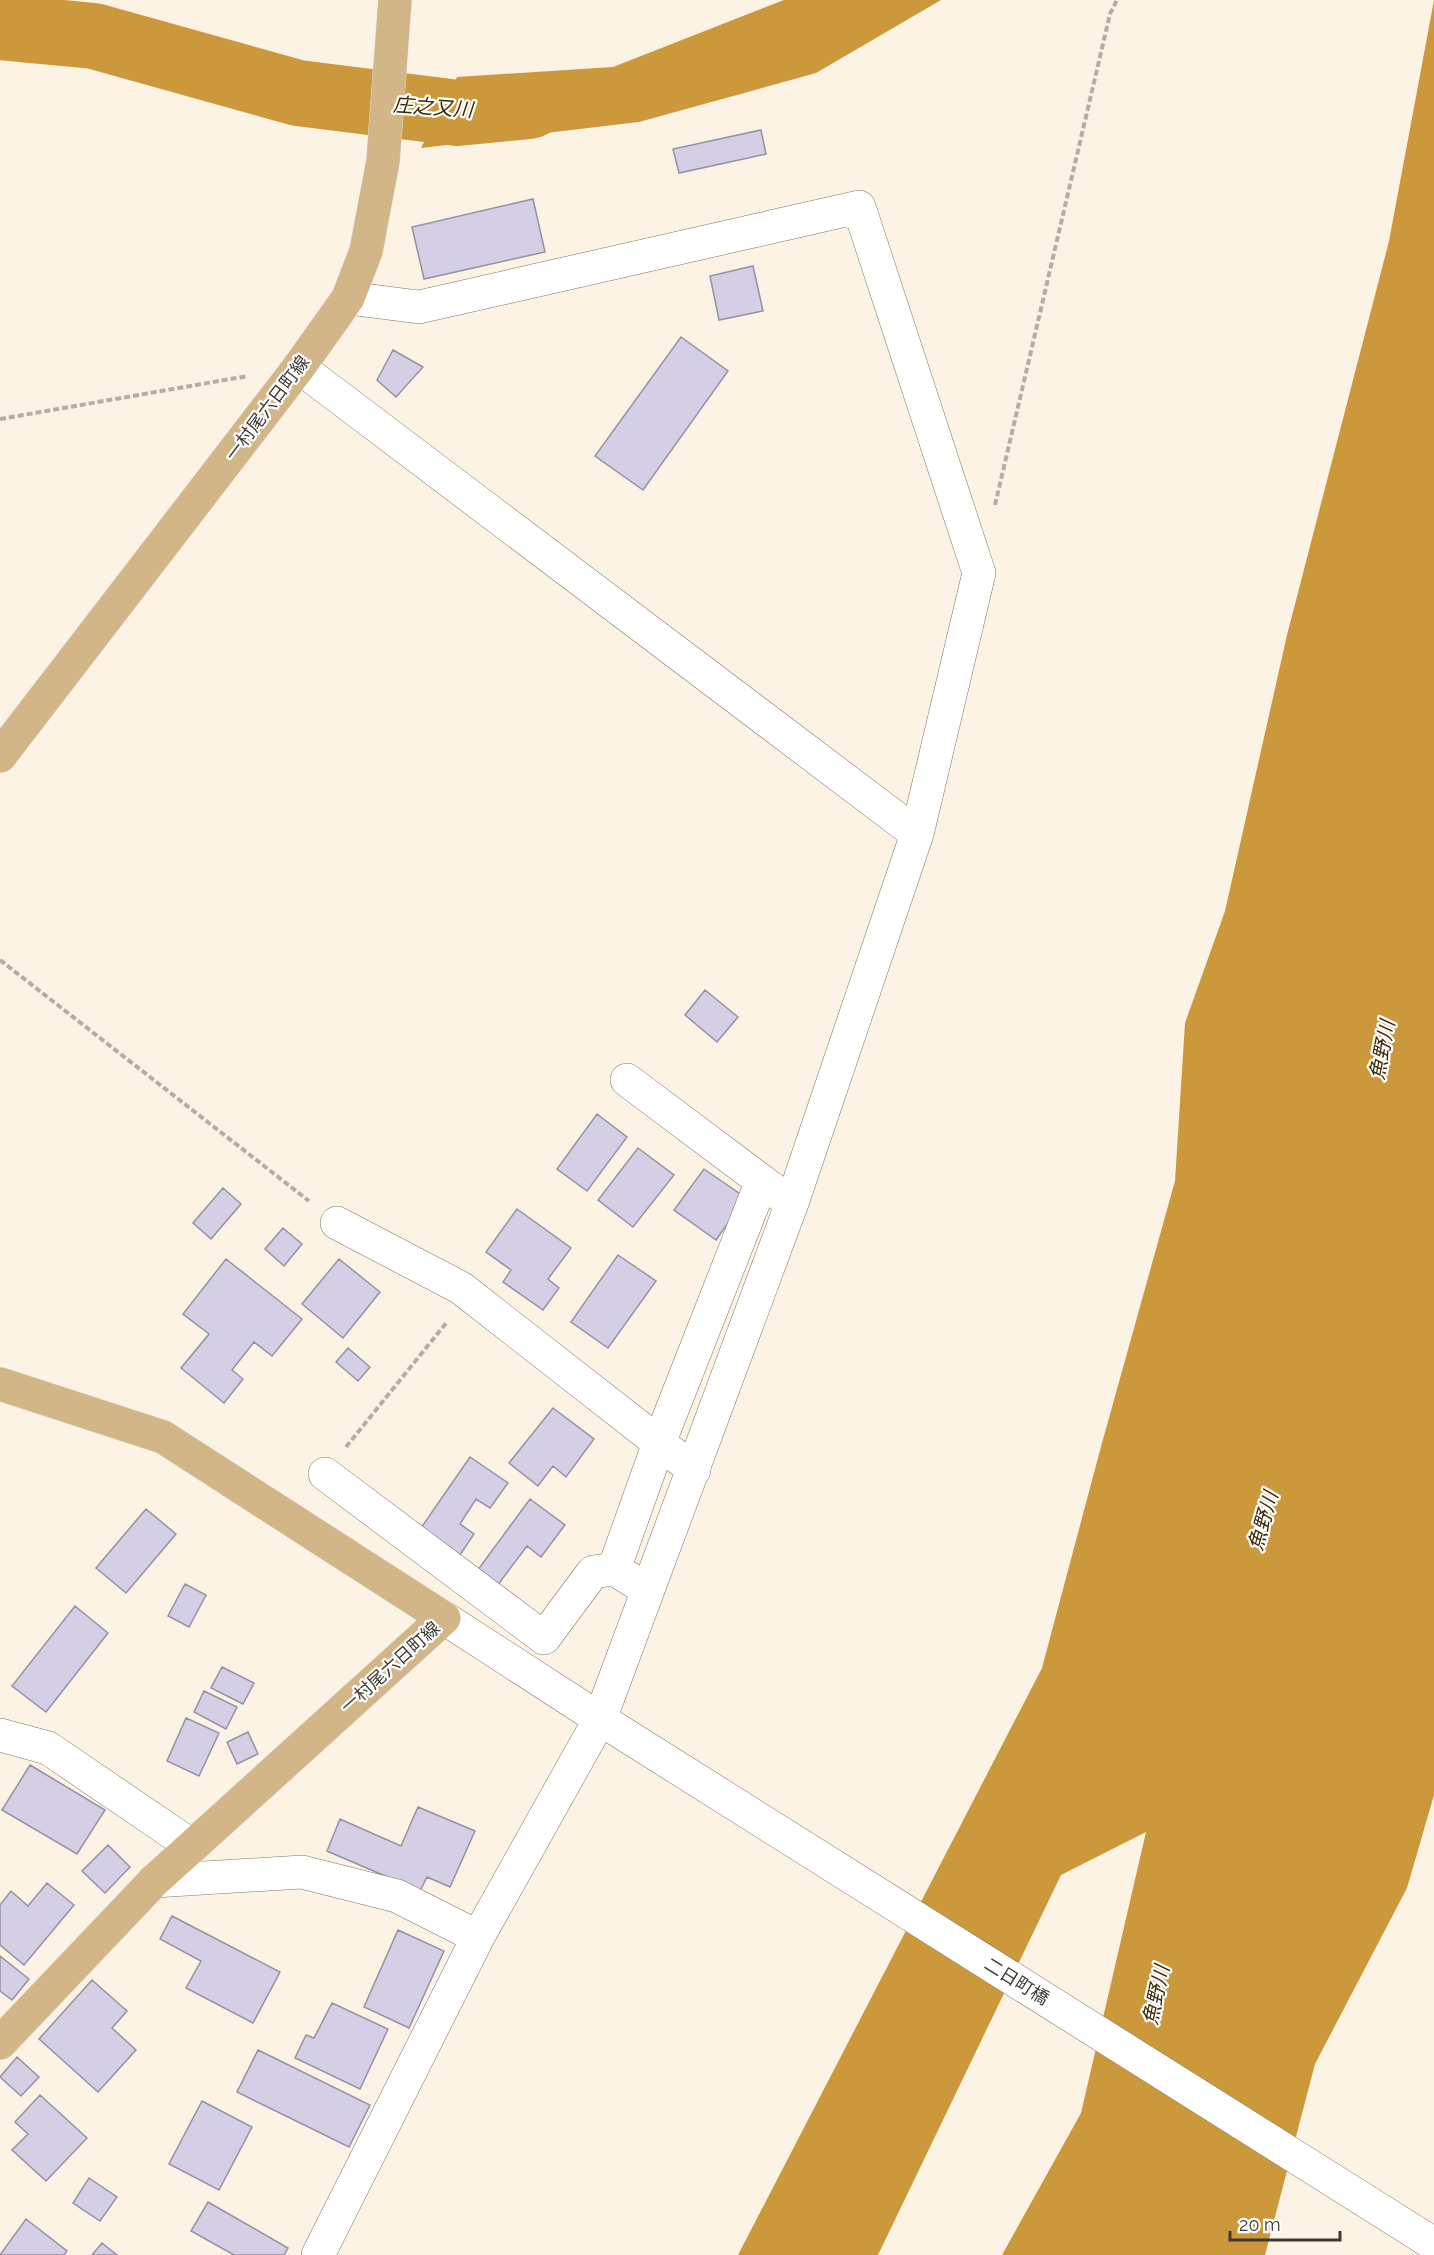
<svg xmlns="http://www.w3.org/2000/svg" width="1434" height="2255" font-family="Raleway,'Noto Sans JP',sans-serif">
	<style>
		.water { fill: #cc983c }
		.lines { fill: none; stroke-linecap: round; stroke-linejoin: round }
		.river { stroke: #cc983c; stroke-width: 66 }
		.building { fill: #d4cfe4; stroke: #9591a4; stroke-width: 1.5 }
		.minor-casing { stroke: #817666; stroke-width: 34 }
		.major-casing { stroke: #d8d7d6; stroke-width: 34 }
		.path { stroke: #b5ada1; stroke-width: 4; stroke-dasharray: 6 3; stroke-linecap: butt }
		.minor { stroke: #fff; stroke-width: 33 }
		.major { stroke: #d2b687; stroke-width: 33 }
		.labels { text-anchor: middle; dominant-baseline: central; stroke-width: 4.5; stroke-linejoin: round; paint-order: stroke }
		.street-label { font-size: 18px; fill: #3d3831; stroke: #fff }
		.water-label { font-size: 20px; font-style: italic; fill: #3e2901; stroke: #fff }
	</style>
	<rect width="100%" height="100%" fill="#fdf3e4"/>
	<path class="water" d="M 784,0 L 941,0 L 816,73 L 639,122 L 421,148 L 457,77 L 613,67 Z
		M 1434,0 L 1434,1795 L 1407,1888 L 1315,2064 L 1265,2255 L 1002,2255 L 1081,2113 L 1146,1832 L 1061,1875 L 878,2255 L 738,2255 L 1042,1668 L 1102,1443 L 1175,1181 L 1185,1023 L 1225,911 L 1287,635 L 1389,241 Z"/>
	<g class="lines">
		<path class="river" d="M 0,27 L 94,36 L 298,93 L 458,113 L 530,106"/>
	</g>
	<path class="building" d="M 761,130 L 766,154 L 679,173 L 673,149 Z
		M 533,199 L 545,252 L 424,279 L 412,227 Z
		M 753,266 L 763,311 L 719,320 L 710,276 Z
		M 681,337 L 728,371 L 643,490 L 595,456 Z
		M 393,350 L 423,367 L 396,397 L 377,380 Z
		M 705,990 L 738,1017 L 717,1042 L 685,1015 Z
		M 597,1114 L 627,1137 L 587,1191 L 557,1169 Z
		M 638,1148 L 674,1175 L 633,1227 L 598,1200 Z
		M 704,1169 L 746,1198 L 716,1240 L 674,1210 Z
		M 223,1188 L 241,1204 L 211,1239 L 193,1223 Z
		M 517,1209 L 571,1248 L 548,1279 L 559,1288 L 543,1310 L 503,1282 L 511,1270 L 486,1252 Z
		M 283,1228 L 302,1244 L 284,1266 L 265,1249 Z
		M 618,1255 L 656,1281 L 608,1348 L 571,1322 Z
		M 226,1259 L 302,1319 L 272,1356 L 254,1342 L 232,1370 L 243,1379 L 224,1403 L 181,1368 L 209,1334 L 183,1314 Z
		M 339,1259 L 380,1292 L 343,1338 L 302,1304 Z
		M 348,1348 L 370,1367 L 358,1381 L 336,1362 Z
		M 553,1408 L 594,1439 L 566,1477 L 553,1466 L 538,1486 L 509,1463 Z
		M 470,1457 L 508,1483 L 490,1508 L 476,1499 L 460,1524 L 474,1534 L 460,1555 L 421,1528 Z
		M 530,1499 L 565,1525 L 541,1557 L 527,1546 L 497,1586 L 477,1571 Z
		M 146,1509 L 176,1534 L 126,1593 L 96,1568 Z
		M 185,1584 L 206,1595 L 189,1627 L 168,1616 Z
		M 75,1606 L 108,1633 L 46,1712 L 12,1686 Z
		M 222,1667 L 254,1683 L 243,1704 L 211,1688 Z
		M 204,1691 L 237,1707 L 226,1729 L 194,1712 Z
		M 186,1718 L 219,1733 L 199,1776 L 167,1761 Z
		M 248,1732 L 258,1754 L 237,1764 L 227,1742 Z
		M 30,1765 L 105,1810 L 77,1854 L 2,1810 Z
		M 418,1807 L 475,1831 L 450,1887 L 427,1877 L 420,1891 L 327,1851 L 340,1819 L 401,1846 Z
		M 108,1845 L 130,1867 L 105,1893 L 82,1871 Z
		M 47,1883 L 74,1905 L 24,1965 L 0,1945 L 0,1905 L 11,1891 L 28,1906 Z
		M 172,1916 L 280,1972 L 253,2023 L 186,1988 L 201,1961 L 160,1939 Z
		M 398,1930 L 444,1951 L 409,2028 L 364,2007 Z
		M 0,1956 L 29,1979 L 12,2000 L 0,1991 Z
		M 92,1980 L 127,2011 L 112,2028 L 136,2050 L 98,2092 L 39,2039 Z
		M 332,2003 L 388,2029 L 360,2089 L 295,2058 L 306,2035 L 314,2038 Z
		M 258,2050 L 370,2105 L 349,2147 L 237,2092 Z
		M 17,2057 L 39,2077 L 21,2096 L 0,2077 Z
		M 40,2095 L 87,2138 L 46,2181 L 12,2150 L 28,2134 L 15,2122 Z
		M 202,2101 L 252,2127 L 219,2190 L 169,2164 Z
		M 89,2178 L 117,2197 L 100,2221 L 73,2203 Z
		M 208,2202 L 288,2248 L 284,2255 L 234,2255 L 191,2231 Z
		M 26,2219 L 67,2251 L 64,2255 L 0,2255 Z
		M 102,2243 L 117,2255 L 92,2255 Z"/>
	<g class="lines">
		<defs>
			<path id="minor" d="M 299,367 L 917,834
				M 627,1080 L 779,1194
				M 337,1223 L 461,1288 L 694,1470
				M 325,1474 L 544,1638 L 593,1572 L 614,1569 L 648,1590
				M 614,1569 L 659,1443 L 762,1181
				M 444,1618 L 600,1719 L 1434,2244
				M 0,1735 L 48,1748 L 192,1846
				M 154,1881 L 302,1872 L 397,1896 L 478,1937
				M 318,2255 L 478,1937 L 600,1719 L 792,1203 L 917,834 L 979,573 L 859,207 L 419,307 L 348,298"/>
			<path id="major" d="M 0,756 L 299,367 L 348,298 L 366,251 L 383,161 L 395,0
				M 0,1384 L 163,1437 L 444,1618 L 154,1881 L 0,2043"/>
		</defs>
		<use href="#minor" class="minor-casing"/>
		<use href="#major" class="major-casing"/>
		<path class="path" d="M 0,419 L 248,376
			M 995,505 L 1110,14 L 1117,0
			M 0,960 L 309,1201
			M 346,1447 L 447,1322"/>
		<use href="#minor" class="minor"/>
		<use href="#major" class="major"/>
	</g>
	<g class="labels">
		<g class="street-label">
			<text transform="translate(267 408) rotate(-53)">一村尾六日町線</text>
			<text transform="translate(390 1667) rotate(-42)">一村尾六日町線</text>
			<text transform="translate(1017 1981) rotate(32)">二日町橋</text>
		</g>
		<g class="water-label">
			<text transform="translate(433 107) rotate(4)">庄之又川</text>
			<text transform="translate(1382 1050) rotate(-79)">魚野川</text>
			<text transform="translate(1263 1521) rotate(-74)">魚野川</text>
			<text transform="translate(1156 1995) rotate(-78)">魚野川</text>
		</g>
	</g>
	<path d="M1230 2231v9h110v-9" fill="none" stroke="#3d3831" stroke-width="3"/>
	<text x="1239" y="2231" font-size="18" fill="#3d3831" stroke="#ffffff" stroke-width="4.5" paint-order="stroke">20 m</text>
</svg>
